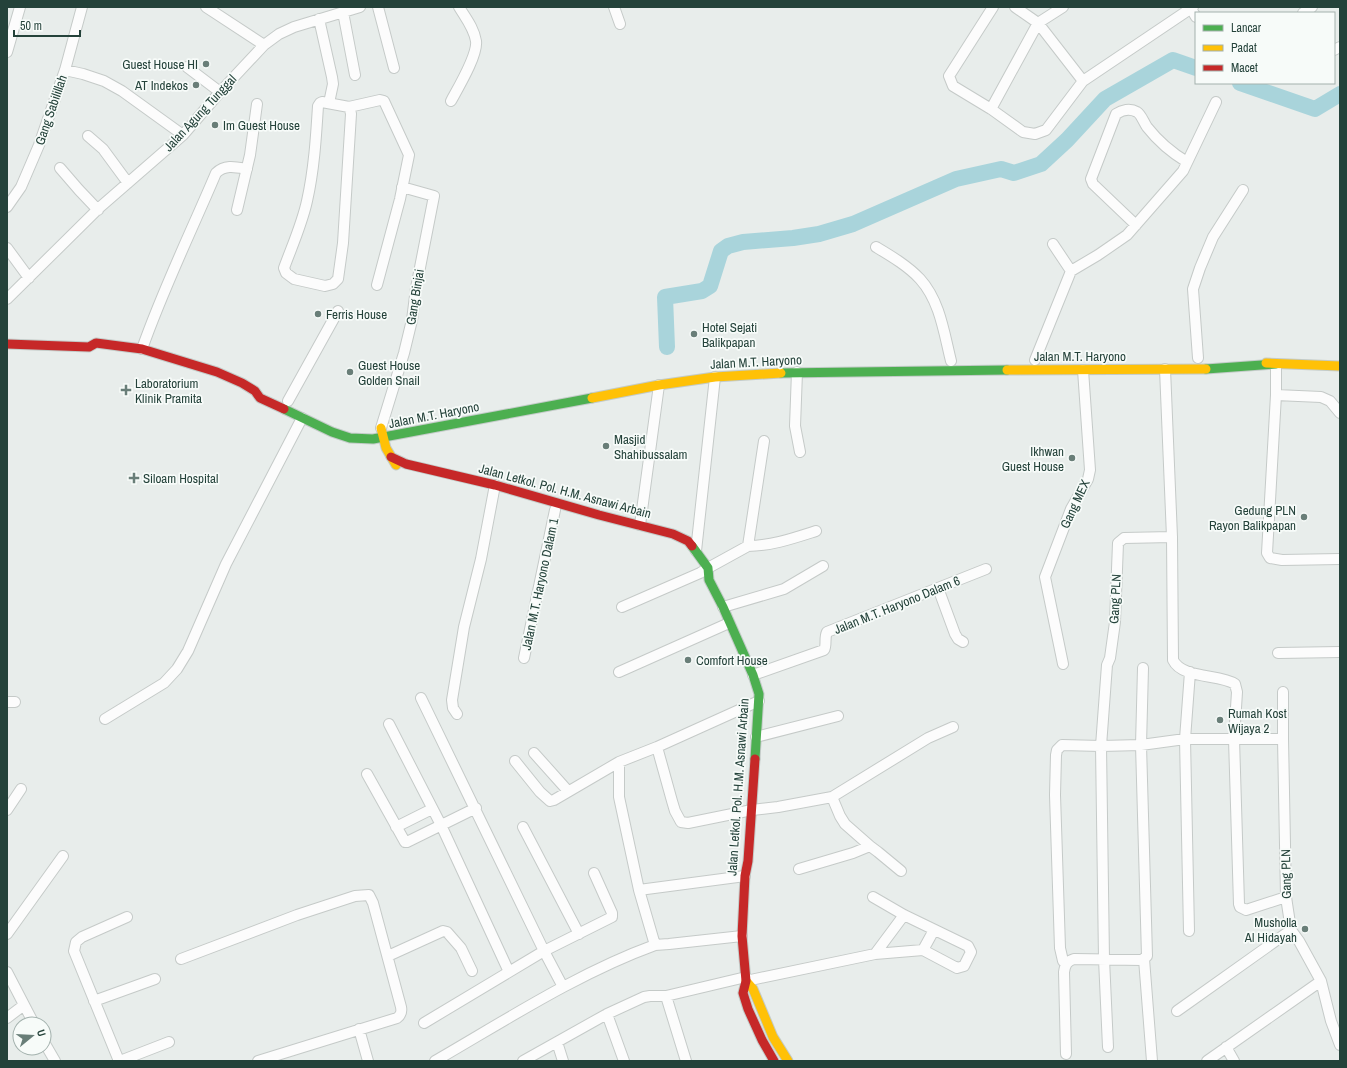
<svg xmlns="http://www.w3.org/2000/svg" width="1347" height="1068" font-family="'Archivo Narrow',sans-serif">
	<style>
		.lines { fill: none; stroke-linecap: round; stroke-linejoin: round }
		.river { stroke: #a9d4db; stroke-width: 16 }
		.street-casing { stroke: #c5cac8; stroke-width: 12 }
		.fast-casing { stroke: #c3cbc8; stroke-width: 11 }
		.slow-casing { stroke: #c3cbc8; stroke-width: 11 }
		.jam-casing { stroke: #c3cbc8; stroke-width: 11 }
		.street { stroke: #fcfcfc; stroke-width: 10 }
		.fast { stroke: #4caf50; stroke-width: 9 }
		.slow { stroke: #ffc107; stroke-width: 9 }
		.jam { stroke: #c62828; stroke-width: 9 }
		.poi-dot { fill: #697e78; stroke: #f7fbf9; stroke-width: 1.5 }
		.labels { text-anchor: middle; dominant-baseline: central; stroke-width: 3.5; stroke-linejoin: round; paint-order: stroke }
		.poi-label { font-size: 13px; fill: #24423a; stroke: #f7fbf9; text-anchor: start }
		.street-label { font-size: 13px; fill: #24423a; stroke: #f7fbf9 }
	</style>
	<rect width="100%" height="100%" fill="#e8edeb"/>
	<g class="lines">
		<path class="river" d="M 1240,83 L 1315,109 L 1340,94
			M 667,347 L 665,297 L 702,291 L 710,286 L 721,251 L 728,246 L 743,242 L 793,238 L 819,234 L 853,224 L 956,179 L 1001,169 L 1014,173 L 1041,164 L 1067,140 L 1105,99 L 1173,60 L 1196,68"/>
		<defs>
			<path id="street" d="M 206,7 L 264,45
				M 378,7 L 394,68
				M 614,7 L 620,24
				M 993,7 L 949,76 L 953,86 L 991,109 L 1023,132 L 1035,134 L 1046,130 L 1083,81 L 1193,7
				M 1015,7 L 1038,23 L 1083,81
				M 1190,7 L 1196,17
				M 343,12 L 355,75
				M 1303,13 L 1312,7
				M 319,19 L 332,77 L 333,84 L 329,103
				M 1334,50 L 1340,47
				M 7,52 L 20,7
				M 187,67 L 220,92
				M 65,70 L 83,74 L 104,81 L 122,91 L 183,135
				M 451,101 C 458,88 478,55 476,41 C 474,28 465,17 459,7
				M 322,102 L 349,107 L 350,109 L 351,114 L 343,243 L 338,279 L 333,284 L 325,286 L 294,279 L 286,273 L 284,268 C 292,246 302,224 307,201 C 314,170 316,138 318,106 L 320,103 Z
				M 349,107 L 380,100 L 384,101 L 409,155 L 400,199 L 377,285
				M 991,109 L 1038,23 L 1063,7
				M 88,136 L 103,149 L 128,183
				M 60,168 L 79,190 L 98,210
				M 7,207 L 21,187 L 39,145 L 65,70 L 82,7
				M 237,210 L 250,155 L 257,104
				M 1136,225 L 1093,184 L 1091,179 L 1116,114 C 1122,110 1130,108 1137,112 C 1141,114 1144,123 1147,127 C 1158,141 1172,153 1187,162
				M 1053,244 L 1071,271
				M 876,247 C 891,256 908,266 920,279 C 940,301 944,333 951,361
				M 7,248 L 29,278
				M 7,299 L 99,208 L 183,135 L 220,92 L 264,45 L 279,34 L 294,27 L 360,7
				M 142,349 C 163,289 191,232 216,173 C 225,164 236,167 247,169
				M 1198,358 L 1193,289 L 1200,268 L 1213,237 L 1243,190
				M 1035,360 L 1071,271 L 1098,255 L 1127,235 L 1183,171 L 1216,102
				M 1276,364 L 1276,395 L 1267,553 L 1270,558 L 1282,560 L 1340,559
				M 1165,369 L 1172,537 L 1173,660 C 1182,679 1220,674 1235,684 L 1237,692 L 1234,739 L 1239,904 L 1240,907 L 1246,910 L 1286,897
				M 797,372 L 795,426 L 800,452
				M 1276,395 L 1321,397 L 1330,401 L 1340,413
				M 288,401 L 338,311
				M 381,428 L 404,353 L 412,320 L 416,288 L 434,196 L 402,187
				M 640,525 L 659,385
				M 748,546 C 771,546 794,538 816,531
				M 696,551 L 715,377
				M 938,588 L 955,634 L 958,639 L 963,642
				M 622,607 L 700,573 L 708,568 L 748,546 L 764,441
				M 723,607 L 784,589 L 823,566
				M 1278,653 L 1340,652
				M 524,658 L 555,510
				M 1063,664 L 1045,577 L 1071,509 L 1088,479 L 1090,470 L 1083,370
				M 619,672 L 729,623
				M 753,675 L 824,650 C 827,645 824,638 827,632 L 986,569
				M 421,698 L 544,951 L 563,987
				M 7,702 L 15,702
				M 457,714 L 453,708 L 452,700 L 464,627 L 481,559 L 495,485
				M 105,719 L 164,683 L 177,669 L 188,651 L 226,564 L 302,418
				M 389,724 L 441,825 L 509,972
				M 756,737 L 838,716
				M 1283,739 L 1283,692
				M 657,747 L 672,801 L 675,811 L 681,822 L 688,823 L 752,810 L 778,807 L 832,797 L 928,738 L 953,727
				M 534,753 L 568,791
				M 515,761 L 540,792 L 550,801 L 554,800 L 619,762 L 657,747 L 759,701
				M 619,762 L 619,797 L 639,890 L 655,945 L 669,944 L 742,936
				M 367,774 L 405,842 L 407,842 L 476,808
				M 832,797 L 840,816 L 845,824 L 870,846 L 878,852 L 901,871
				M 7,810 L 21,789
				M 396,827 L 432,809
				M 523,827 L 579,934
				M 799,869 L 853,853 L 870,846
				M 639,890 L 745,876
				M 1189,931 L 1185,739 L 1190,672
				M 7,934 L 63,856
				M 923,950 L 934,930
				M 875,954 L 904,915
				M 388,956 L 443,931 L 447,932 L 461,948 L 472,971
				M 181,959 L 297,915 L 355,896 L 369,895 L 373,903 L 401,1007 C 402,1012 401,1015 397,1018 L 258,1061
				M 1144,959 L 1152,1061
				M 1066,964 L 1063,961 L 1060,948 L 1055,795 L 1056,755 L 1057,750 L 1062,745 L 1101,746 L 1141,745 L 1185,739 L 1283,739 L 1286,897 L 1291,930 L 1299,941 L 1321,981 L 1207,1061
				M 7,972 L 34,1024
				M 746,981 L 875,954 L 923,950 L 957,968 L 964,966 L 971,952 L 968,946 L 904,915 L 873,897
				M 1321,981 L 1331,1021 L 1340,1045
				M 666,996 L 686,1061
				M 94,1001 L 155,979
				M 1177,1011 L 1291,930
				M 607,1014 L 624,1061
				M 7,1018 L 24,1005
				M 424,1023 L 544,951 L 612,917 L 612,913 L 594,873
				M 359,1029 L 368,1061
				M 44,1042 L 55,1061
				M 557,1042 L 563,1061
				M 1108,1047 L 1104,959 L 1101,746 L 1107,665 L 1110,658 L 1115,622 L 1118,543 L 1124,538 L 1172,537
				M 1226,1047 L 1234,1061
				M 1066,1054 L 1064,972 C 1065,965 1067,961 1074,959 L 1142,960 L 1147,956 L 1141,745 L 1143,668
				M 119,1061 L 74,951 L 76,942 L 82,937 L 127,917
				M 120,1061 L 169,1042
				M 435,1061 C 506,1020 578,973 655,945
				M 523,1061 L 607,1014 L 644,997 L 650,996 L 666,996 L 746,977"/>
			<path id="fast" d="M 1206,369 L 1276,364
				M 781,373 L 1007,370
				M 284,409 L 332,432 L 350,438 L 373,439 L 592,398
				M 692,546 L 708,568 L 709,580 L 723,607 L 753,675 L 759,694 L 755,759"/>
			<path id="slow" d="M 1266,363 L 1340,366
				M 1007,370 L 1206,369
				M 592,398 L 659,385 L 715,377 L 781,373
				M 381,428 L 386,448 L 396,465
				M 746,981 L 753,989 L 773,1037 L 788,1061"/>
			<path id="jam" d="M 7,344 L 89,347 L 96,343 L 142,349 L 217,372 L 242,383 L 255,391 L 260,398 L 284,409
				M 391,457 L 406,464 L 495,485 L 599,515 L 673,534 L 688,541 L 692,546
				M 755,759 L 748,861 L 745,876 L 742,936 L 746,981 L 743,993 L 748,1009 L 762,1040 L 774,1061"/>
		</defs>
		<use href="#street" class="street-casing"/>
		<use href="#fast" class="fast-casing"/>
		<use href="#slow" class="slow-casing"/>
		<use href="#jam" class="jam-casing"/>
		<use href="#street" class="street"/>
		<use href="#fast" class="fast"/>
		<use href="#slow" class="slow"/>
		<use href="#jam" class="jam"/>
	</g>
	<g class="poi-dot">
		<circle cx="206" cy="64" r="4"/>
		<circle cx="196" cy="85" r="4"/>
		<circle cx="215" cy="125" r="4"/>
		<circle cx="318" cy="314" r="4"/>
		<circle cx="694" cy="334" r="4"/>
		<circle cx="350" cy="372" r="4"/>
		<path d="M124 384h4v4h4v4h-4v4h-4v-4h-4v-4h4z"/>
		<circle cx="606" cy="446" r="4"/>
		<circle cx="1072" cy="458" r="4"/>
		<path d="M132 472h4v4h4v4h-4v4h-4v-4h-4v-4h4z"/>
		<circle cx="1304" cy="517" r="4"/>
		<circle cx="688" cy="660" r="4"/>
		<circle cx="1220" cy="720" r="4"/>
		<circle cx="1305" cy="929" r="4"/>
	</g>
	<g class="labels">
		<g class="poi-label">
			<text x="198" y="64" text-anchor="end">Guest House HI</text>
			<text x="188" y="85" text-anchor="end">AT Indekos</text>
			<text x="223" y="125">Im Guest House</text>
			<text x="326" y="314">Ferris House</text>
			<text x="702" y="327">Hotel Sejati<tspan x="702" dy="15">Balikpapan</tspan></text>
			<text x="358" y="365">Guest House<tspan x="358" dy="15">Golden Snail</tspan></text>
			<text x="135" y="383">Laboratorium<tspan x="135" dy="15">Klinik Pramita</tspan></text>
			<text x="614" y="439">Masjid<tspan x="614" dy="15">Shahibussalam</tspan></text>
			<text x="1064" y="451" text-anchor="end">Ikhwan<tspan x="1064" dy="15">Guest House</tspan></text>
			<text x="143" y="478">Siloam Hospital</text>
			<text x="1296" y="510" text-anchor="end">Gedung PLN<tspan x="1296" dy="15">Rayon Balikpapan</tspan></text>
			<text x="696" y="660">Comfort House</text>
			<text x="1228" y="713">Rumah Kost<tspan x="1228" dy="15">Wijaya 2</tspan></text>
			<text x="1297" y="922" text-anchor="end">Musholla<tspan x="1297" dy="15">Al Hidayah</tspan></text>
		</g>
		<g class="street-label">
			<text transform="translate(51 110) rotate(-71)">Gang Sabilillah</text>
			<text transform="translate(200 113) rotate(-47)">Jalan Agung Tunggal</text>
			<text transform="translate(415 297) rotate(-81)">Gang Binjai</text>
			<text x="1080" y="356">Jalan M.T. Haryono</text>
			<text transform="translate(756 362) rotate(-3)">Jalan M.T. Haryono</text>
			<text transform="translate(434 415) rotate(-11)">Jalan M.T. Haryono</text>
			<text transform="translate(565 491) rotate(15)">Jalan Letkol. Pol. H.M. Asnawi Arbain</text>
			<text transform="translate(1075 504) rotate(-65)">Gang MEX</text>
			<text transform="translate(540 584) rotate(-78)">Jalan M.T. Haryono Dalam 1</text>
			<text transform="translate(1115 599) rotate(-87)">Gang PLN</text>
			<text transform="translate(897 605) rotate(-22)">Jalan M.T. Haryono Dalam 6</text>
			<text transform="translate(738 787) rotate(-86)">Jalan Letkol. Pol. H.M. Asnawi Arbain</text>
			<text transform="translate(1286 874) rotate(-91)">Gang PLN</text>
		</g>
	</g>
	<rect width="1347" height="1068" fill="none" stroke="#24423a" stroke-width="16"/>
	<rect x="1195" y="12" width="140" height="72" fill="#f7fbf9" stroke="#a3b1ad"/>
	<rect x="1203" y="25" width="20" height="6" fill="#4caf50" stroke="#a3b1ad"/>
	<text x="1231" y="32" font-size="12" fill="#24423a">Lancar</text>
	<rect x="1203" y="45" width="20" height="6" fill="#ffc107" stroke="#a3b1ad"/>
	<text x="1231" y="52" font-size="12" fill="#24423a">Padat</text>
	<rect x="1203" y="65" width="20" height="6" fill="#c62828" stroke="#a3b1ad"/>
	<text x="1231" y="72" font-size="12" fill="#24423a">Macet</text>
	<g transform="translate(32 1036) rotate(72)"><circle r="19" fill="#f7fbf9" stroke="#a3b1ad"/>
	<path d="M0-3L7 15L0 10L-7 15Z" fill="#697e78"/>
	<text y="-6" font-size="11" font-weight="bold" text-anchor="middle" fill="#24423a">U</text>
	</g>
	<path d="M14 30v6h66v-6" fill="none" stroke="#24423a" stroke-width="2"/>
	<text x="20" y="30" font-size="12" fill="#24423a" stroke="#f7fbf9" stroke-width="3" paint-order="stroke">50 m</text>
</svg>
